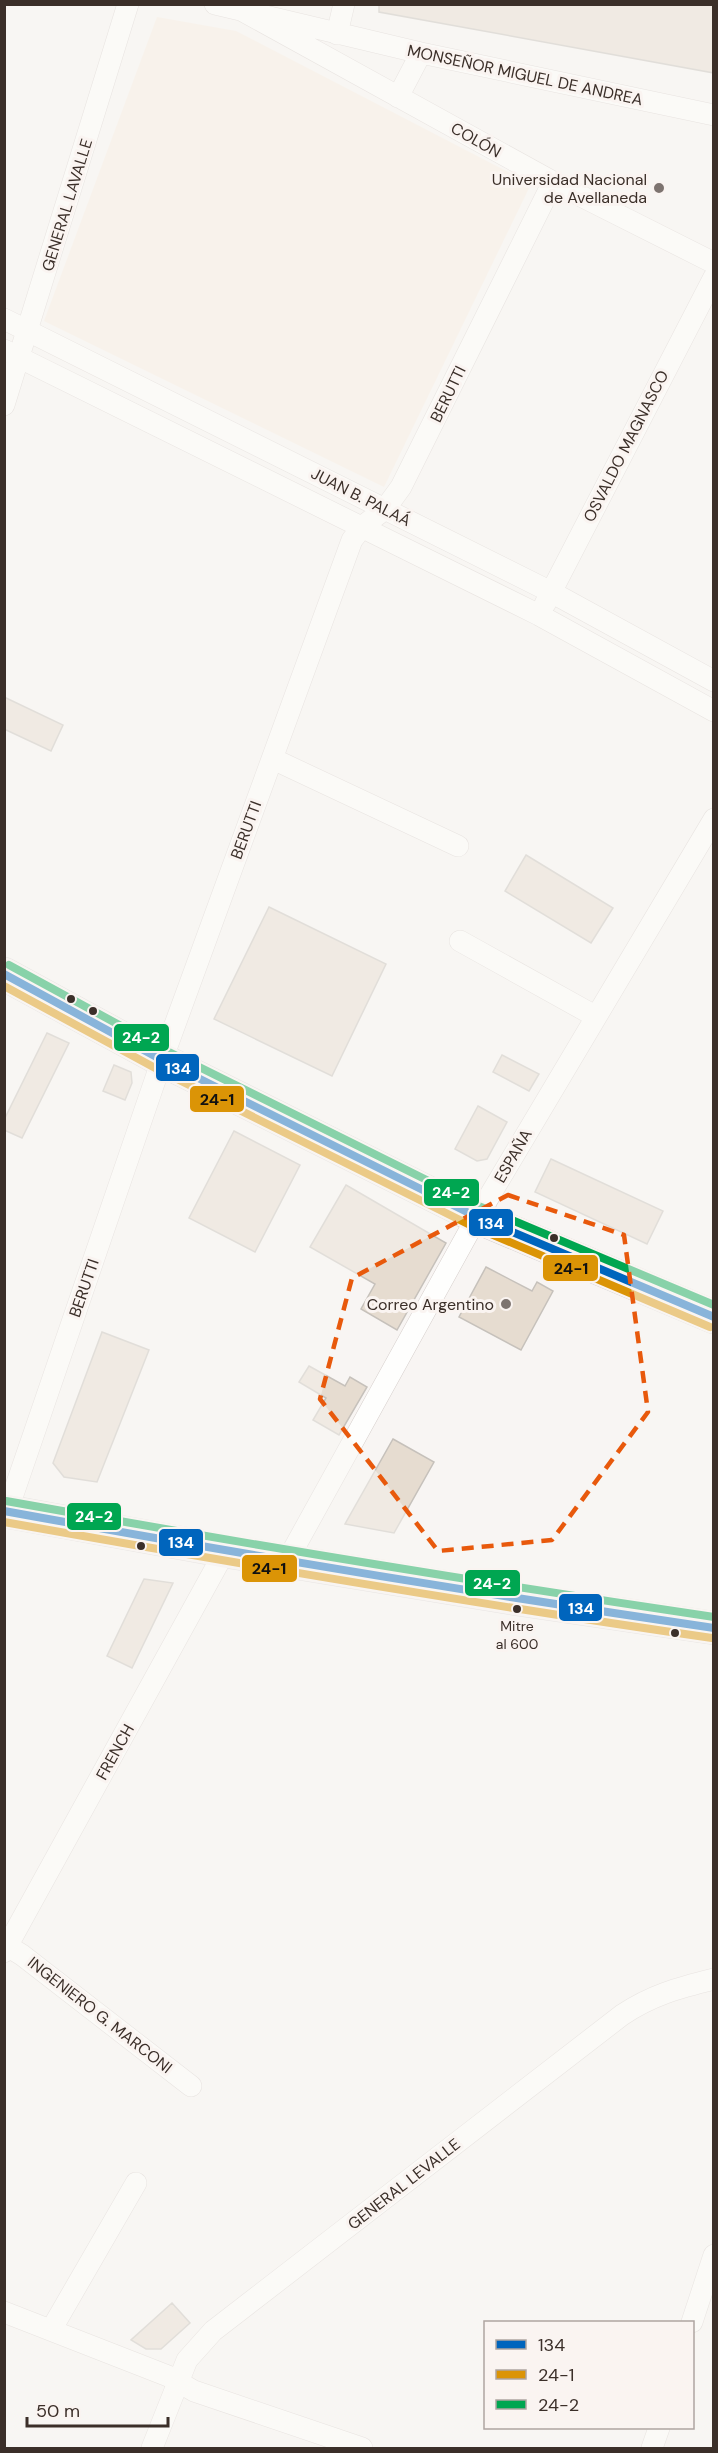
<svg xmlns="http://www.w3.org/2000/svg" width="718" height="2453" font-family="'DM Sans',sans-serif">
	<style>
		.commercial { fill: #f9eee3 }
		.building { fill: #e6dcd0; stroke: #c6c1bb; stroke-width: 1.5 }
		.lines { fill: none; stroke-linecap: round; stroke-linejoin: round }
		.minor-casing { stroke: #d6cfcc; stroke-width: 22 }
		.primary-casing { stroke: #d5d1d0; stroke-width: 34 }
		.minor { stroke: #fefefd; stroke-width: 21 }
		.primary { stroke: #f7f2f1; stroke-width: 33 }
		.bus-1-casing { stroke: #faf4f1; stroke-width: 12 }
		.bus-2-casing { stroke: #faf4f1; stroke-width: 12 }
		.bus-3-casing { stroke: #faf4f1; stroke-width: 12 }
		.bus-1 { stroke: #0065bd; stroke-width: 8 }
		.bus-2 { stroke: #db9406; stroke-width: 8 }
		.bus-3 { stroke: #00a651; stroke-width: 8 }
		.marked { fill: none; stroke: #e8590c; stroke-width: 4.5; stroke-dasharray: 12 8; stroke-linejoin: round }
		.poi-dot { fill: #7d7470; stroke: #faf4f1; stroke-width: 2 }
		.bus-dot { fill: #3b2f29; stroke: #faf4f1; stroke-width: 2 }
		.labels { text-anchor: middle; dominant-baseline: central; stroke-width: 6; stroke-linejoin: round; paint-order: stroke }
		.bus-label { font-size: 14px; fill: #3b2f29; stroke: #faf4f1 }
		.street-label { font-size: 16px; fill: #3b2f29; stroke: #faf4f1 }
		.poi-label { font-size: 16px; fill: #3b2f29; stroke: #faf4f1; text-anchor: end }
		.line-badge { stroke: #faf4f1; stroke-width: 2 }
		.badge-label { font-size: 16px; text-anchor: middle; font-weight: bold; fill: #fff }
		.pale-badge-label { font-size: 16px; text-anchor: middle; font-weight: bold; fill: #111 }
	</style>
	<rect width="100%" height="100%" fill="#f8f5f3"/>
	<path class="commercial" d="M 157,17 L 236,31 L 531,184 L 384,487 L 44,321 Z"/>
	<path class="building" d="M 379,4 L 714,4 L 714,73 L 379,12 Z
		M 4,697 L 63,725 L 51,751 L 4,729 Z
		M 526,855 L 613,908 L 591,943 L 505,891 Z
		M 269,907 L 386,964 L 332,1076 L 214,1019 Z
		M 47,1033 L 69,1043 L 22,1138 L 4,1130 L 4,1120 Z
		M 502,1055 L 539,1074 L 529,1091 L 493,1072 Z
		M 114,1065 L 131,1072 L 132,1083 L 125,1100 L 103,1091 Z
		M 478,1106 L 507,1122 L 487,1159 L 477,1161 L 455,1149 Z
		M 234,1131 L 300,1165 L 255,1252 L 189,1218 Z
		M 551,1159 L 663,1211 L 647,1244 L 535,1192 Z
		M 346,1185 L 446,1243 L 397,1330 L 361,1309 L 375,1284 L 310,1247 Z
		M 486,1267 L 532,1291 L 537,1282 L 553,1291 L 521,1350 L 459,1317 Z
		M 102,1332 L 149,1350 L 97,1482 L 64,1477 L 53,1463 Z
		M 309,1366 L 345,1386 L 350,1377 L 367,1387 L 339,1435 L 313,1420 L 326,1398 L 299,1382 Z
		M 393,1439 L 434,1462 L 394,1533 L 345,1524 Z
		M 144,1579 L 173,1583 L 132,1668 L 107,1656 Z
		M 172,2303 L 190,2323 L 161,2349 L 146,2349 L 131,2340 Z"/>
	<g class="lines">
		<defs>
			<path id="minor" d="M 215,4 L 421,53 L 714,115
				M 243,11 L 553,182 L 714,263
				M 337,34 L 344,4
				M 398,97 L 421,53
				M 4,319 L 551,592 L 714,681
				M 4,350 L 539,615 L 714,711
				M 4,405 L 128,4
				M 545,604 L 714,277
				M 273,759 L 458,846
				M 460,941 L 595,1016
				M 7,1512 L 162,1060 L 352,540 L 363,526 L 385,509 L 401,487 L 553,182
				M 287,1561 L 477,1217 L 714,819
				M 4,1944 L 22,1955 L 191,2086
				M 4,1952 L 225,1551
				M 4,2312 L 168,2376 L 194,2391 L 362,2448
				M 692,2322 L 714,2255
				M 51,2330 L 136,2183
				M 152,2448 L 187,2360 L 213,2331 L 622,2015 C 652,1995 678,1988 714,1979
				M 652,2448 L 659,2428"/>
			<path id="primary" d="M 4,974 L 162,1060 L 477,1217 L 714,1317
				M 4,1511 L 225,1551 L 517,1599 L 714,1628"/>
		</defs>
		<use href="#minor" class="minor-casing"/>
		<use href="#primary" class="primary-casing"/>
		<use href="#minor" class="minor"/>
		<use href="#primary" class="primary"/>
		<defs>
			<path id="bus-1" d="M 4,974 L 162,1060 L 477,1217 L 714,1317
				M 4,1511 C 240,1554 476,1593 714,1628"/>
			<path id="bus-2" d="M 4,986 L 157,1069 L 472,1226 L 710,1327
				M 4,1522 C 240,1564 476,1604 712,1638"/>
			<path id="bus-3" d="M 9,965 L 167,1051 L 481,1207 L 714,1305
				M 6,1501 C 241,1543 477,1582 714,1617"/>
		</defs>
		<use href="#bus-1" class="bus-1-casing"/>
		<use href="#bus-2" class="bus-2-casing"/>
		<use href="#bus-3" class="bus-3-casing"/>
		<use href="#bus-1" class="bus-1"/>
		<use href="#bus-2" class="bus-2"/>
		<use href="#bus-3" class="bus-3"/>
	</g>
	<path d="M0 0H718V2453H0ZM 508,1195 L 624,1235 L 648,1412 L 552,1540 L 438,1551 L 320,1399 L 352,1278 Z" fill="#f8f5f3" fill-opacity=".55" fill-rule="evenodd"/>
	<path class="marked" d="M 508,1195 L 624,1235 L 648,1412 L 552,1540 L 438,1551 L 320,1399 L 352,1278 Z"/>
	<g class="poi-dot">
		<circle cx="659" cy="188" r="6"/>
		<circle cx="506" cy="1304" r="6"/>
	</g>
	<g class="bus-dot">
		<circle cx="71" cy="999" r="5"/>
		<circle cx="93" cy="1011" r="5"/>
		<circle cx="554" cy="1238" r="5"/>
		<circle cx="141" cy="1546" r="5"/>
		<circle cx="517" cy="1609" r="5"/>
		<circle cx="675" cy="1633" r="5"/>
	</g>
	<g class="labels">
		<g class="bus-label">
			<text x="517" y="1626">Mitre<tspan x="517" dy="18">al 600</tspan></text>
		</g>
		<g class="street-label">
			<text transform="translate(525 75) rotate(12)">MONSEÑOR MIGUEL DE ANDREA</text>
			<text transform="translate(476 140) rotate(29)">COLÓN</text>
			<text transform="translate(67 205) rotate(-73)">GENERAL LAVALLE</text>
			<text transform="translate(448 394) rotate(-64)">BERUTTI</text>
			<text transform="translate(626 446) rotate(-63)">OSVALDO MAGNASCO</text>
			<text transform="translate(361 497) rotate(27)">JUAN B. PALAÁ</text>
			<text transform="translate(246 830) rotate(-70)">BERUTTI</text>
			<text transform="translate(513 1156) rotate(-60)">ESPAÑA</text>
			<text transform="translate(84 1288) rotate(-71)">BERUTTI</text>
			<text transform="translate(115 1752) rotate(-61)">FRENCH</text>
			<text transform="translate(100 2015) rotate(38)">INGENIERO G. MARCONI</text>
			<text transform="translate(404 2184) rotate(-38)">GENERAL LEVALLE</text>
		</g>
		<g class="poi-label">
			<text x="647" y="179">Universidad Nacional<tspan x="647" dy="18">de Avellaneda</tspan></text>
			<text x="494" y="1304">Correo Argentino</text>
		</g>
	</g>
	<g class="line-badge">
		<rect x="113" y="1023" width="57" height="29" rx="6" fill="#00a651"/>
		<rect x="155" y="1053" width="45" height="29" rx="6" fill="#0065bd"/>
		<rect x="189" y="1085" width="56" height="28" rx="6" fill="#db9406"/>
		<rect x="423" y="1178" width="57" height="29" rx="6" fill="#00a651"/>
		<rect x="468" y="1208" width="46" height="29" rx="6" fill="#0065bd"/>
		<rect x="542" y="1254" width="57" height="28" rx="6" fill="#db9406"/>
		<rect x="66" y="1502" width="56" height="29" rx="6" fill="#00a651"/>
		<rect x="158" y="1528" width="46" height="29" rx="6" fill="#0065bd"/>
		<rect x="241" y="1554" width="57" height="29" rx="6" fill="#db9406"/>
		<rect x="464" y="1569" width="57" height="28" rx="6" fill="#00a651"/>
		<rect x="558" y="1593" width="45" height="29" rx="6" fill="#0065bd"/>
	</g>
	<g class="badge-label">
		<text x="141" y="1043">24-2</text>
		<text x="178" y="1074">134</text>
		<text x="451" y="1198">24-2</text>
		<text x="491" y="1229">134</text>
		<text x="94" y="1522">24-2</text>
		<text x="181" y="1548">134</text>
		<text x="492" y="1589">24-2</text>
		<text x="581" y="1614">134</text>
	</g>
	<g class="pale-badge-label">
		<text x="217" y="1105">24-1</text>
		<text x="571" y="1274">24-1</text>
		<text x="269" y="1574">24-1</text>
	</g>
	<rect width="718" height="2453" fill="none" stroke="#3b2f29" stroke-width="12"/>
	<rect x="484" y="2321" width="210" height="108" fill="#faf4f1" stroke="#aea5a1" stroke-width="1.5"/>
	<rect x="496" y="2340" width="30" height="9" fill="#0065bd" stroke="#aea5a1" stroke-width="1.5"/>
	<text x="538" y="2351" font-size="18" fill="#3b2f29">134</text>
	<rect x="496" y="2370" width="30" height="9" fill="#db9406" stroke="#aea5a1" stroke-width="1.5"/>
	<text x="538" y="2381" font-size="18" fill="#3b2f29">24-1</text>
	<rect x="496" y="2400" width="30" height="9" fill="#00a651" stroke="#aea5a1" stroke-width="1.5"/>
	<text x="538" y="2411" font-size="18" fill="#3b2f29">24-2</text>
	<path d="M27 2417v9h141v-9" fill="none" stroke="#3b2f29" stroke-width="3"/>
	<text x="36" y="2417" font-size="18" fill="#3b2f29" stroke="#faf4f1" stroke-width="4.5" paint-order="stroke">50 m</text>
</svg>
